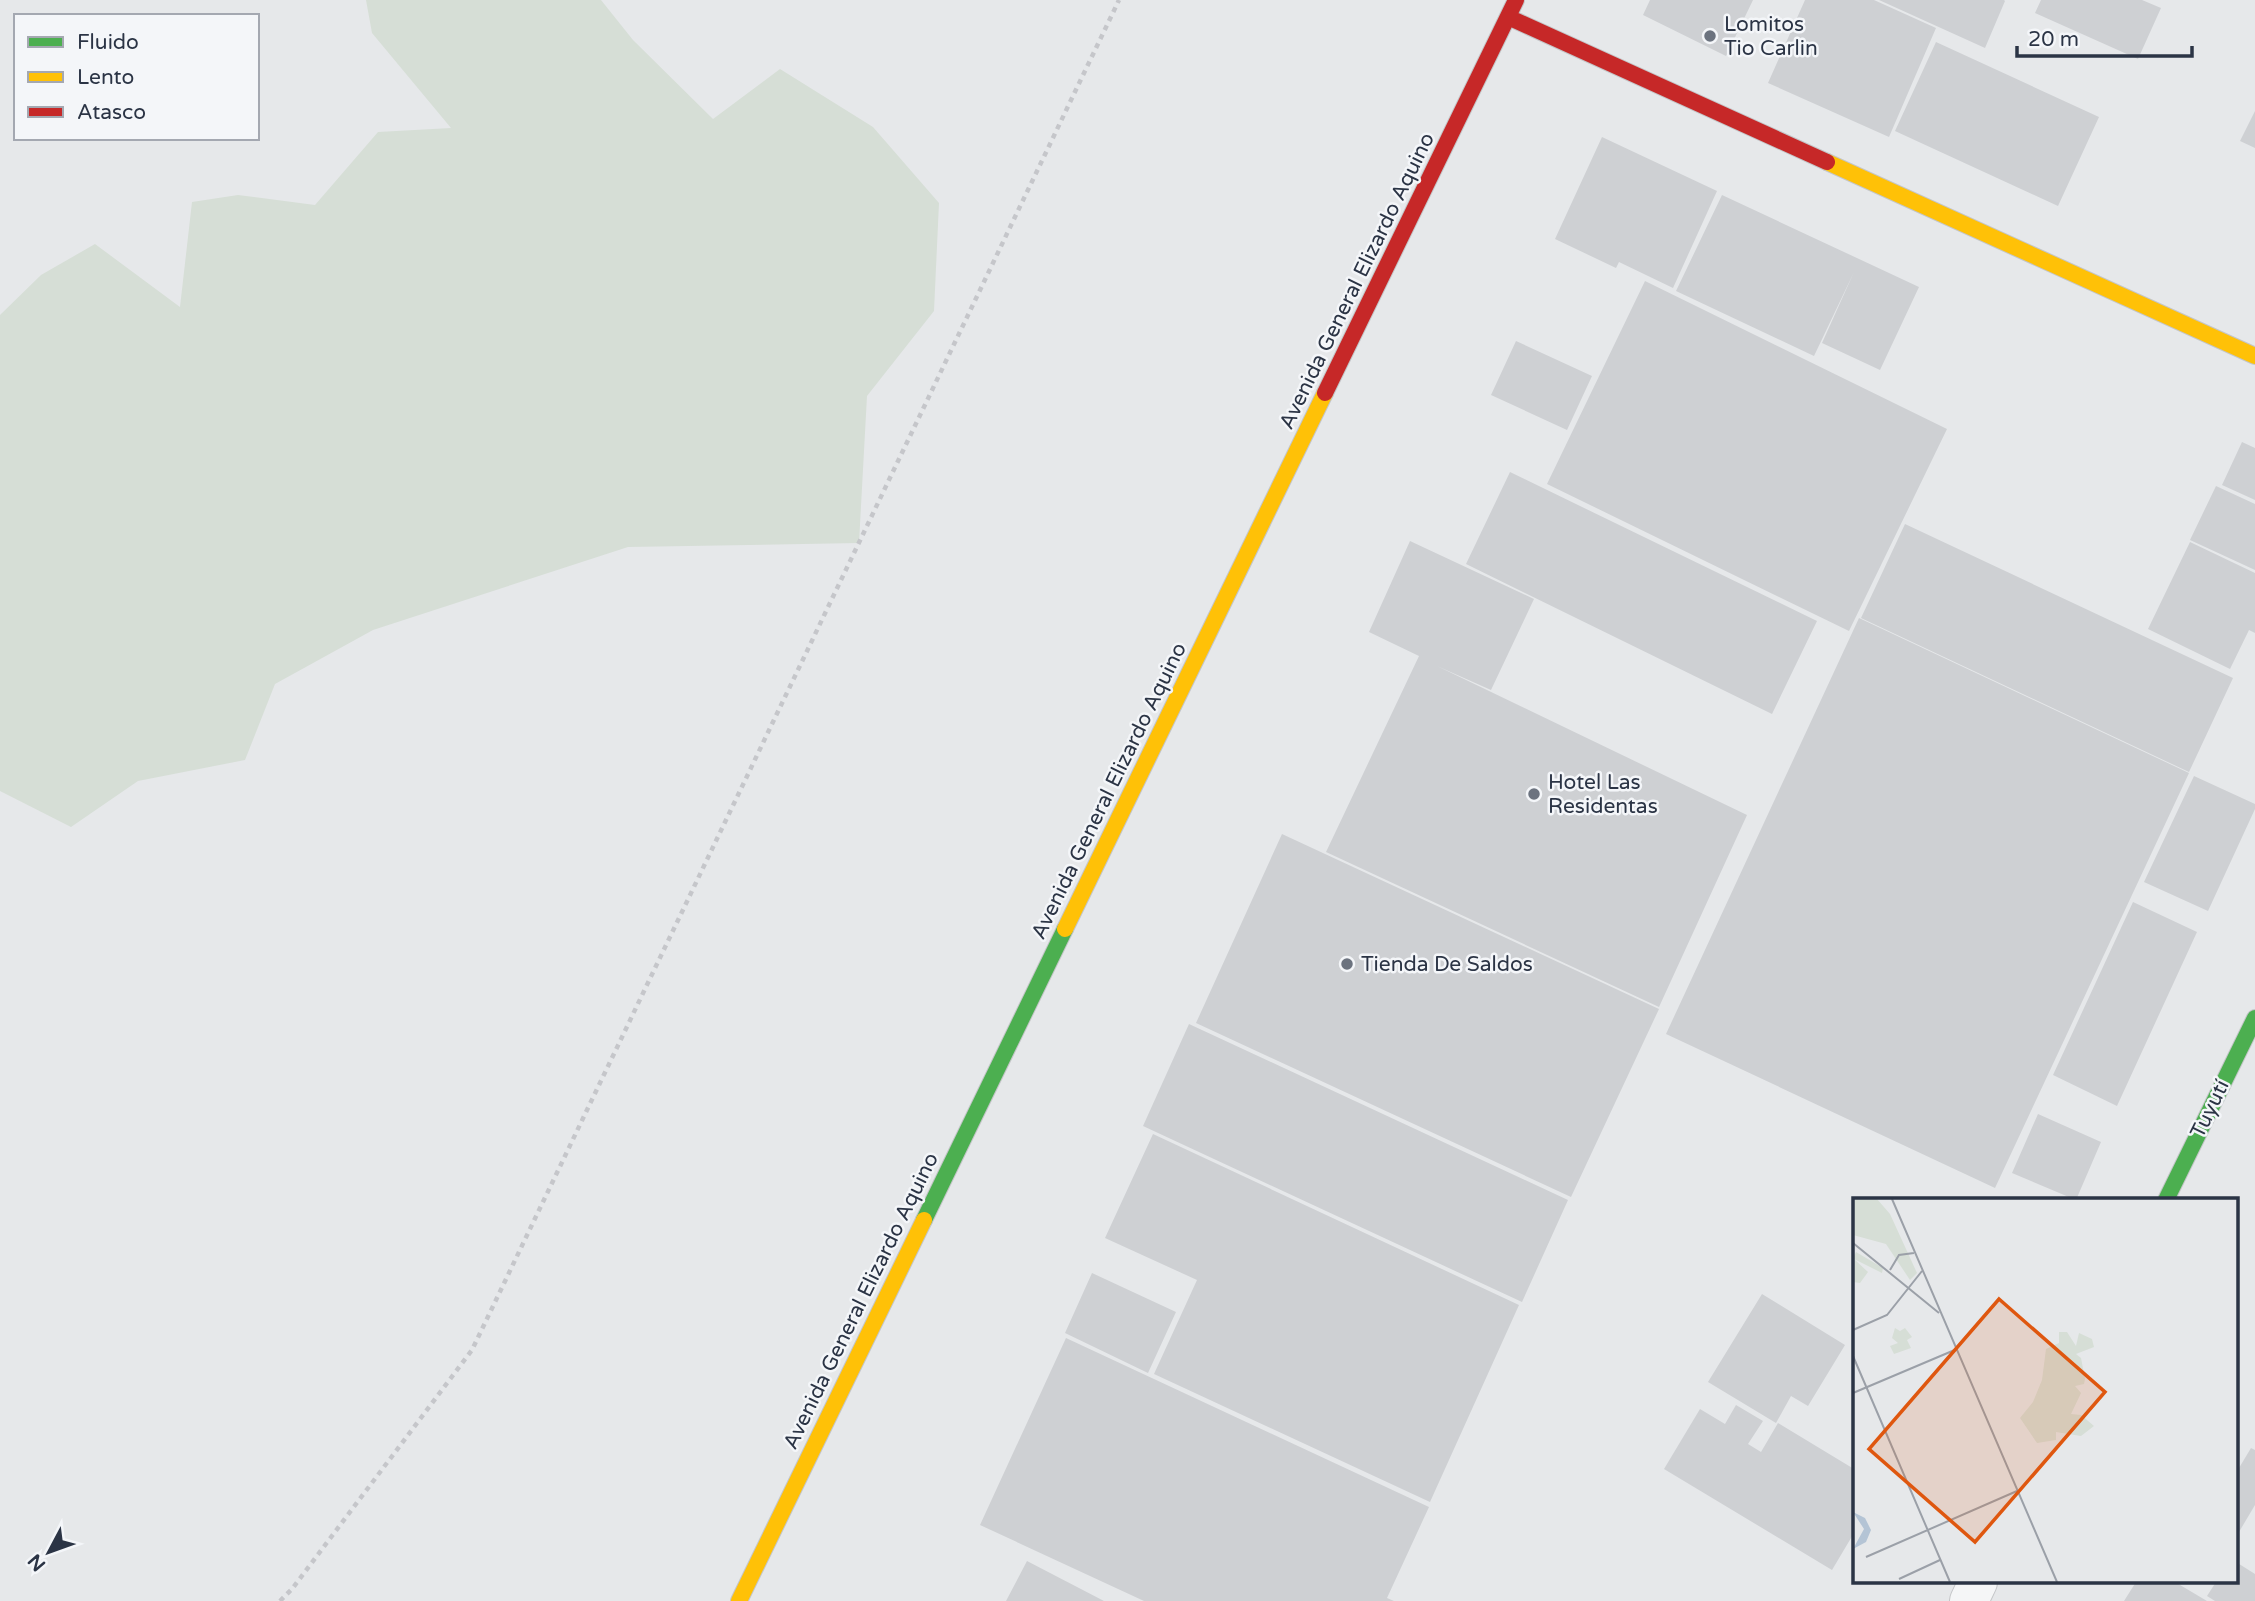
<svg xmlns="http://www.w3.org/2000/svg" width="2255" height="1601" font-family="'Varela Round',sans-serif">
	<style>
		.green { fill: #d6ded6 }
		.building { fill: #ced0d3 }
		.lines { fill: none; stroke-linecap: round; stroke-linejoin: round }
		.street-casing { stroke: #c4c6c8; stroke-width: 40 }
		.fast-casing { stroke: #c4c6c8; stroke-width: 18 }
		.slow-casing { stroke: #c4c6c8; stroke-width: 18 }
		.jam-casing { stroke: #c4c6c8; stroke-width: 18 }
		.path { stroke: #c5c6ca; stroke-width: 4.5; stroke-dasharray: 5 5; stroke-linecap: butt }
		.street { stroke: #f5f6f7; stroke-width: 38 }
		.fast { stroke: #4caf50; stroke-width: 16 }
		.slow { stroke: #ffc107; stroke-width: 16 }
		.jam { stroke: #c62828; stroke-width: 16 }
		.poi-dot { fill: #6c737f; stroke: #f4f6f9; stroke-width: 2.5 }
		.labels { text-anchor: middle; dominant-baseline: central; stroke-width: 5; stroke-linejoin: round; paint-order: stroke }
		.poi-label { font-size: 21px; fill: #2b3445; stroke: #f4f6f9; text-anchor: start }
		.street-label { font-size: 21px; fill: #2b3445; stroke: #f4f6f9 }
		.inset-road { fill: none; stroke: #9ba0a8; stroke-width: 2 }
		.view { fill: #df570f; fill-opacity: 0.15; stroke: #df570f; stroke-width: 3.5 }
		.inset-edge { fill: none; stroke: #2b3445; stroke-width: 3.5 }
	</style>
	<rect width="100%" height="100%" fill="#e6e8ea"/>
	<path class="green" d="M 366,0 L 601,0 L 633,40 L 713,119 L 780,69 L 873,127 L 939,203 L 934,311 L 867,396 L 859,543 L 628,547 L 373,630 L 275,684 L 245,760 L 138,781 L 71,827 L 0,791 L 0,315 L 41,275 L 95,244 L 180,307 L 192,202 L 238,195 L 315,205 L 378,132 L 451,128 L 372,33 Z"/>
	<path class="building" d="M 1650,0 L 1753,0 L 1726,56 L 1643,15 Z
		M 1805,0 L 1874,0 L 1936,28 L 1889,137 L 1768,83 Z
		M 1879,0 L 2004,0 L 2005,1 L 1985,48 Z
		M 2041,0 L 2142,0 L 2161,8 L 2138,59 L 2035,13 Z
		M 1936,42 L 2099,117 L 2058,206 L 1895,131 Z
		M 2255,111 L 2255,148 L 2240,141 Z
		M 1602,137 L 1717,191 L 1673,288 L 1619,262 L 1616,268 L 1555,239 Z
		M 1722,195 L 1919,287 L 1880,370 L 1822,343 L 1854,272 L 1814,356 L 1676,291 Z
		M 1645,281 L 1947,429 L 1849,631 L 1547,484 Z
		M 1516,341 L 1592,376 L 1567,430 L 1491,395 Z
		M 2242,442 L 2255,448 L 2255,500 L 2222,485 Z
		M 1510,472 L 1817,621 L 1772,714 L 1466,564 Z
		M 2216,486 L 2255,504 L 2255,570 L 2190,540 Z
		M 1905,524 L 2233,678 L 2189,772 L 1861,618 Z
		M 1410,541 L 1534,599 L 1491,690 L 1437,666 L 1747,815 L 1659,1007 L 1326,852 L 1419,656 L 1369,632 Z
		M 2190,542 L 2255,573 L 2255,633 L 2249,630 L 2230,669 L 2148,629 Z
		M 1859,618 L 2189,773 L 1995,1188 L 1666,1034 Z
		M 2194,776 L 2255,804 L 2255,809 L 2208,911 L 2144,882 Z
		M 1282,834 L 1659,1009 L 1571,1197 L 1196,1023 Z
		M 2133,902 L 2197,932 L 2117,1106 L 2053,1075 Z
		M 1189,1024 L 1568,1200 L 1522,1302 L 1143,1126 Z
		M 2038,1114 L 2101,1142 L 2076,1200 L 2012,1173 Z
		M 1153,1134 L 1519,1305 L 1430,1502 L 1154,1374 L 1197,1280 L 1105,1238 Z
		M 1092,1273 L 1176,1312 L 1148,1373 L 1065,1333 Z
		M 1762,1294 L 1845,1345 L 1808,1406 L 1791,1396 L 1776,1423 L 1708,1382 Z
		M 1066,1338 L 1429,1507 L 1387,1598 L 1394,1601 L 1144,1601 L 980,1525 Z
		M 1736,1405 L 1763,1421 L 1748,1444 L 1761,1452 L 1778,1423 L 1854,1469 L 1852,1488 L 1854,1490 L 1854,1533 L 1832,1570 L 1664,1469 L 1700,1409 L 1725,1424 Z
		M 2251,1448 L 2255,1450 L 2255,1505 L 2236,1537 L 2236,1473 Z
		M 1027,1561 L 1104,1601 L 1006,1601 Z
		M 2236,1562 L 2255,1574 L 2255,1601 L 2215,1601 L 2207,1596 L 2216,1582 L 2236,1582 Z
		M 2136,1582 L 2175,1582 L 2207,1601 L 2124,1601 Z"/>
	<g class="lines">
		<defs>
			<path id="street" d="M 1969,1601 L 1978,1582"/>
			<path id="fast" d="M 2166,1200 L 2255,1018
				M 924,1220 L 1065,929"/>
			<path id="slow" d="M 1827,162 L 2255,356
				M 1065,929 L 1325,393
				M 739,1601 L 924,1220"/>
			<path id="jam" d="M 1508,17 L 1827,162
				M 1325,393 L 1516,0"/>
		</defs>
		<use href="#street" class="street-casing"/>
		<use href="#fast" class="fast-casing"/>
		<use href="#slow" class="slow-casing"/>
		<use href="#jam" class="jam-casing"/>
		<path class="path" d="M 280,1601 L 292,1589 L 472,1350 L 1119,0"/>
		<use href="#street" class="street"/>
		<use href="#fast" class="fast"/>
		<use href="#slow" class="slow"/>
		<use href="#jam" class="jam"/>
	</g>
	<g class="poi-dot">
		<circle cx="1710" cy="36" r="7"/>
		<circle cx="1534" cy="794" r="7"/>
		<circle cx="1347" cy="964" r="7"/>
	</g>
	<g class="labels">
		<g class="poi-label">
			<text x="1724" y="24">Lomitos<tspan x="1724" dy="24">Tio Carlin</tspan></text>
			<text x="1548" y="782">Hotel Las<tspan x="1548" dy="24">Residentas</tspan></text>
			<text x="1361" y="964">Tienda De Saldos</text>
		</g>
		<g class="street-label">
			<text transform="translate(1357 281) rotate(-64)">Avenida General Elizardo Aquino</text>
			<text transform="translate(1109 791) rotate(-64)">Avenida General Elizardo Aquino</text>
			<text transform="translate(2210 1109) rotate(-64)">Tuyutí</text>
			<text transform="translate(861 1301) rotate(-64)">Avenida General Elizardo Aquino</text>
		</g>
	</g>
	<g transform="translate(1853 1198)">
		<rect width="385" height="385" fill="#e6e8ea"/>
		<path d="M 0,1 L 24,1 L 37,16 L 64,75 L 57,82 L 33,46 L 0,37 ZM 3,54 L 30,70 L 29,75 L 1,61 L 15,74 L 7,85 L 0,84 L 0,60 ZM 42,130 L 47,133 L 52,130 L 59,139 L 54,142 L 58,150 L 41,156 L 37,148 L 45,145 L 39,140 ZM 206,134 L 214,134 L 223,148 L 226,135 L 239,141 L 241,149 L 223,156 L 228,160 L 232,181 L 231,186 L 222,188 L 228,195 L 218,216 L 228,217 L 241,228 L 228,238 L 203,234 L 203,242 L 184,245 L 167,220 L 180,204 L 189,182 L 193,151 L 206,145 Z" fill="#d6ded6"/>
		<path d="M 0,314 L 12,320 L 18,332 L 13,344 L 0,351 L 11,331 Z" fill="#b4c4d5"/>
		<path class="inset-road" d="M 39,1 L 204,384M 0,45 L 86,115M 37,72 L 46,57 L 61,55M 0,132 L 34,117 L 69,73M 0,158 L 97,384M 0,195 L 104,151M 13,359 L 164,293M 46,381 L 87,362"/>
		<path class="view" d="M 146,101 L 252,194 L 122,344 L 16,251 Z"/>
		<rect width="385" height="385" class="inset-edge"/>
	</g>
	<rect x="14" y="14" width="245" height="126" fill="#f4f6f9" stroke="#a4a8b1" stroke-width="2"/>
	<rect x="28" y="37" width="35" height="10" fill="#4caf50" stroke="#a4a8b1" stroke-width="2"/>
	<text x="77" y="49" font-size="21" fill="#2b3445">Fluido</text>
	<rect x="28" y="72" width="35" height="10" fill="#ffc107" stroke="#a4a8b1" stroke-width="2"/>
	<text x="77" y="84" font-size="21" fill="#2b3445">Lento</text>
	<rect x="28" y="107" width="35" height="10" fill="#c62828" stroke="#a4a8b1" stroke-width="2"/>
	<text x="77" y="119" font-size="21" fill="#2b3445">Atasco</text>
	<g transform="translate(49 1552) rotate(229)" stroke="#f4f6f9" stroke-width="5" paint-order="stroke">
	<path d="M0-5L12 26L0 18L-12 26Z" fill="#2b3445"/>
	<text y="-10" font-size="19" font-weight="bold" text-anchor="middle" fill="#2b3445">N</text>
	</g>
	<path d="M2017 46v10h175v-10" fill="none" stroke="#2b3445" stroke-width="3.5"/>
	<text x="2028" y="46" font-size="21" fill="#2b3445" stroke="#f4f6f9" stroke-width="5" paint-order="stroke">20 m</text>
</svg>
